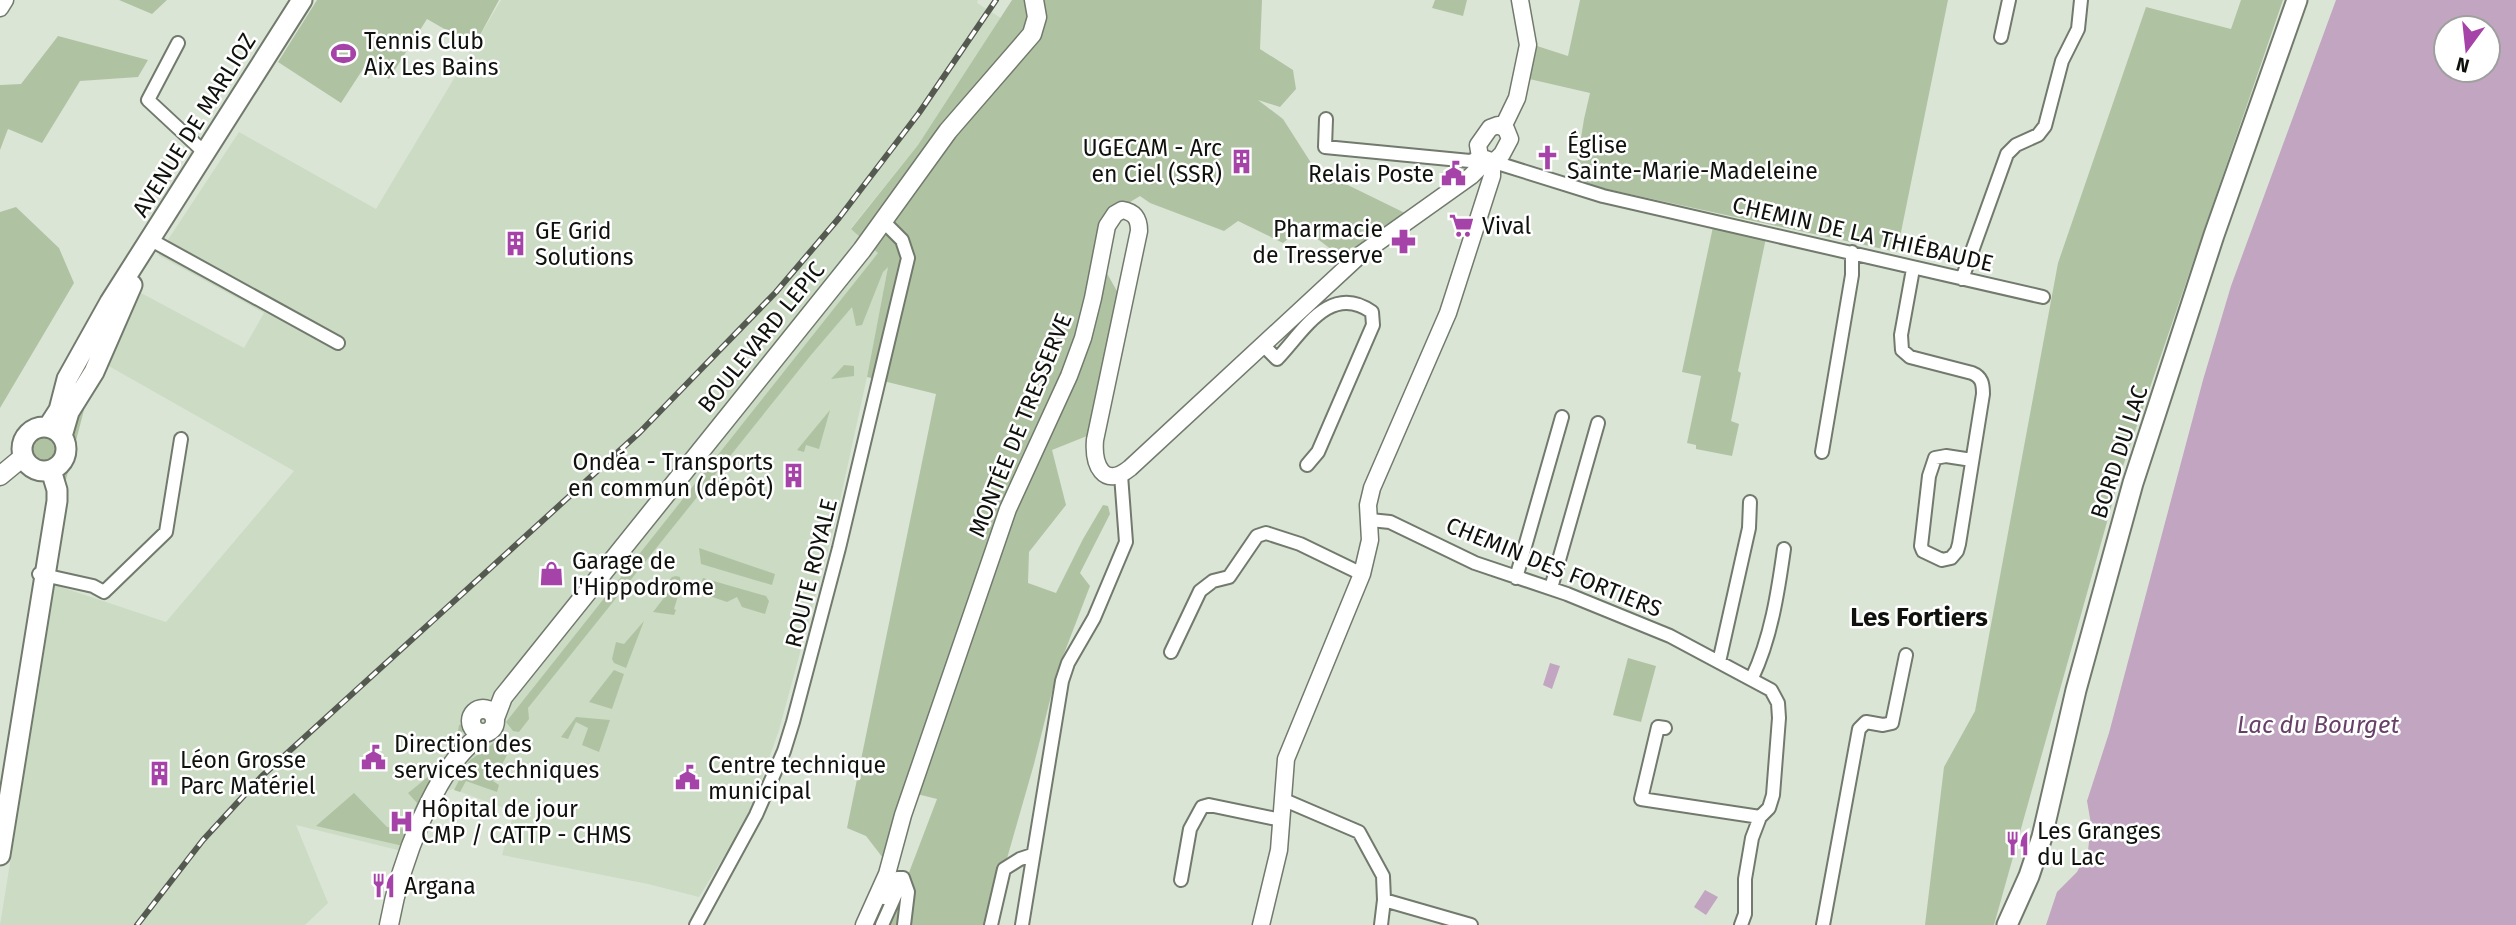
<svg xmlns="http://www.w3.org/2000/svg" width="2516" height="925" font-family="'Fira Sans',sans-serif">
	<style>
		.built { fill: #ccdbc4 }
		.green { fill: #afc3a3 }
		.water { fill: #c1a5c1; fill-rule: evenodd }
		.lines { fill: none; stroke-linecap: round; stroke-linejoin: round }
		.minor-casing { stroke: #717a6c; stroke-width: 16 }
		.tertiary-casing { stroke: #717a6c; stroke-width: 19 }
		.secondary-casing { stroke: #717a6c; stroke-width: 21 }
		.primary-casing { stroke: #717a6c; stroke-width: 23 }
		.minor { stroke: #fff; stroke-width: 12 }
		.tertiary { stroke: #fff; stroke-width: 16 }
		.secondary { stroke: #fff; stroke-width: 18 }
		.primary { stroke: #fff; stroke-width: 19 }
		.rail-casing { stroke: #555a51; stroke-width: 6 }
		.rail { stroke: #fff; stroke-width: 3.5; stroke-dasharray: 10; stroke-linecap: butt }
		.labels { text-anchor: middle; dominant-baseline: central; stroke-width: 5; stroke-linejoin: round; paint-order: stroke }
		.poi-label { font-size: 23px; fill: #0e110c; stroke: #fff; text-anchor: start }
		.street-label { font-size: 23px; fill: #0e110c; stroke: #fff }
		.water-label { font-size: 24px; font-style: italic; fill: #674068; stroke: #fff }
		.quarter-label { font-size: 26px; font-weight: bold; fill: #0e110c; stroke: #fff }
	</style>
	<rect width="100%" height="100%" fill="#dbe5d5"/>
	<path class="built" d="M 501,0 L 978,0 L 977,3 L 1001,18 L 918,145 L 851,228 L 889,262 L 867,377 L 834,528 L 779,730 L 749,816 L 699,897 L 648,884 L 502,855 L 514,812 L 453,789 L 443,792 L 414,854 L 296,825 L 328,903 L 305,925 L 0,925 L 55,585 L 166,622 L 294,471 L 107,365 L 141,293 L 244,348 L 264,313 L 158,255 L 239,132 L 376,209 Z"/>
	<path class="green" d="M 119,0 L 167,0 L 152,14 Z
		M 317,0 L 499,0 L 474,46 L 427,19 L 389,79 L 365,66 L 341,103 L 278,62 Z
		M 1012,0 L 1262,0 L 1260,49 L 1293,70 L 1296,89 L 1280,107 L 1258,100 L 1283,119 L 1315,169 L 1405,213 L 1345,260 L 1302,227 L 1283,243 L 1238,221 L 1224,231 L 1150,203 L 1140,196 L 1122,207 L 1108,211 L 1104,268 L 1118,293 L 1092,434 L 1052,450 L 1066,505 L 1029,552 L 1028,583 L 1056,593 L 1083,539 L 1103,505 L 1108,506 L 1110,514 L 1080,573 L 1090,586 L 1057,672 L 1034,764 L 988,925 L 889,925 L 937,799 L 905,791 L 883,858 L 866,836 L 847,828 L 936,394 L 867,377 L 888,267 L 883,272 L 862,325 L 856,326 L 852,307 L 811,355 L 528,708 L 529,719 L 519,732 L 513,731 L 506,722 L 878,253 L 851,229 L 918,145 Z
		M 1435,0 L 1467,0 L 1463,16 L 1432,8 Z
		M 1580,0 L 1948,0 L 1897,252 L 1574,182 L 1584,119 L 1590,93 L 1525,78 L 1534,45 L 1568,56 Z
		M 2241,0 L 2283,0 L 2121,472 L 1994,925 L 1925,925 L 1944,767 L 1975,711 L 2058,263 L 2146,7 L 2231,29 Z
		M 58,36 L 148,60 L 138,77 L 80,81 L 42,143 L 8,129 L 0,150 L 0,85 L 21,84 Z
		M 16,207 L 59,248 L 74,283 L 0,408 L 0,212 Z
		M 1713,227 L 1766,238 L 1738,371 L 1741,373 L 1731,421 L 1739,424 L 1732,456 L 1696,449 L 1696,445 L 1687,443 L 1701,376 L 1682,372 Z
		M 844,365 L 854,366 L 854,376 L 831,379 Z
		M 86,402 L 63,491 L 61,475 C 79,457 71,448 67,428 Z
		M 830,410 L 819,449 L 806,445 L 804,452 L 797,450 Z
		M26 449a17 17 0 1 1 34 0a17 17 0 1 1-34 0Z
		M 699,548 L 775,574 L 772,585 L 701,564 Z
		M 676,576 L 680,577 L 681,586 L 674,609 L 676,610 L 674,615 L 653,612 L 670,590 L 663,588 L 672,577 Z
		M 703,578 L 766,596 L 769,601 L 765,614 L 742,607 L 737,597 L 727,602 L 698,592 Z
		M 644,621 L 626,668 L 614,663 L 612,659 L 616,642 L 624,644 Z
		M 1628,658 L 1656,666 L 1641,722 L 1613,715 Z
		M 614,670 L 624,674 L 612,709 L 589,702 Z
		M 576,717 L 610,720 L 599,752 L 582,745 L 588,728 L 576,722 L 568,739 L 561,737 Z
		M 463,724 L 464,728 L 453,753 L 403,846 L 316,826 L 354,793 L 387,827 L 406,829 L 417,803 L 408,793 C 431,775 455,756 459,725 Z
		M 495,742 L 513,744 L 493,781 L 499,785 L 497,792 L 466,781 L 460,792 L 454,790 L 469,761 Z"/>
	<path class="water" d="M 2336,0 L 2516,0 L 2516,925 L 2046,925 L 2057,892 L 2077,872 L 2088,851 L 2091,824 L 2087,801 L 2109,733 L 2203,380 L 2231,286 ZM 2446,28 L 2488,28 L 2488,70 L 2446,70 Z
		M 1550,663 L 1560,666 L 1552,689 L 1543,685 Z
		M 1705,890 L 1718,897 L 1706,915 L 1694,907 Z"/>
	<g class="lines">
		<defs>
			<path id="minor" d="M 2001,37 L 2009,0
				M 178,43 L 148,100 L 205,153
				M 1326,119 L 1325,147 L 1470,161 L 1480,157
				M 1494,162 L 1603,196 L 2043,297
				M 151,240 L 338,343
				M 1913,269 L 1901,335 L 1902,350 L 1910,357 L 1972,373 C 1982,377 1983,384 1983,394 L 1959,544 L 1957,551 L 1951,558 L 1942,560 L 1923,551 L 1921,546 L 1929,476 L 1935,458 L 1946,456 L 1972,460
				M 1962,279 L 2007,154 L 2016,145 L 2038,135 L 2045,126 L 2062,61 L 2078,29 L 2081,0
				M 1263,345 L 1277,359 C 1303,332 1330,282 1372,312 L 1373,325 L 1318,452 L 1307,465
				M 1822,452 L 1852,275 L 1852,252
				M 1370,520 L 1390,522 L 1475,563 L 1567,594 L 1670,636 L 1771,690 L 1778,703 L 1779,718 L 1773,795 L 1769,808 L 1760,817 L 1752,838 L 1745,879 L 1745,914 L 1741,925
				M 39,574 L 93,586 L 104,592 L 166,532 L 181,439
				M 1516,578 L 1562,417
				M 1551,588 L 1598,423
				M 1171,652 L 1200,591 L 1213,581 L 1229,577 L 1257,536 L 1266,533 L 1300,544 L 1362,574
				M 1719,662 L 1749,528 L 1750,502
				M 1752,678 C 1771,638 1778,592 1784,549
				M 1665,728 L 1658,727 L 1641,799 L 1760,817
				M 1282,799 L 1359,832 L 1383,876 L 1384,900 L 1381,925
				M 903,878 L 908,892 L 904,925
				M 1181,880 L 1190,829 L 1202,807 L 1209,805 L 1281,820
				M 884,898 L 897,878 L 903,878
				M 1384,900 L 1471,925
				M 696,925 L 756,815 L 784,751 L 793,722 L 839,548 L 908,258 L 902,240 L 884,222
				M 882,925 L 903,878
				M 991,925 L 1004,869 L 1020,859 L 1032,855
				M 1022,925 L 1062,681 L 1068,663 L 1094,618 L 1126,542 L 1121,475
				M 1823,925 L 1859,729 L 1866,722 L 1883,725 L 1892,723 L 1906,655"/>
			<path id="tertiary" d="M 0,8 L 5,0
				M 1498,125 L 1506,129 L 1510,139 L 1502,154 L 1494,162 L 1480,157 L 1478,145 L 1490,128 Z
				M 1503,127 L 1517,98 L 1528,45 L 1520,0
				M 864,925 L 887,874 L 903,815 L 1008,509 L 1069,376 L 1083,338 L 1093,298 L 1107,226 L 1115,214 L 1122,210 C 1135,212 1139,219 1139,231 L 1095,440 C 1093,464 1103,490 1130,468 L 1360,255 L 1471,176 L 1486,161
				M 1261,925 L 1279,850 L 1286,759 L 1362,574 L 1370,540 L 1368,505 L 1372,488 L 1448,313 L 1492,176 L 1492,162"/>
			<path id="secondary" d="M 0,476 L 23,457
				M471 721a12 12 0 1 1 24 0a12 12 0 1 1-24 0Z
				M 495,718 L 503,697 L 862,250 L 948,131 L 1032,34 L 1037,17 L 1034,0
				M 389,925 C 399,869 434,764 484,733"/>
			<path id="primary" d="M 48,427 L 59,410 L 67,379 L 110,302 L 302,0
				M22 449a22 22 0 1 1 44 0a22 22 0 1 1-44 0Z
				M 62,436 L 69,412 L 94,372 L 132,285
				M 0,855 L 57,501 L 57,490 L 51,470
				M 2007,925 L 2029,876 L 2042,837 L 2076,690 L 2133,483 L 2214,235 L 2297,0"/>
		</defs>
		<use href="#minor" class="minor-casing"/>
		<use href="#tertiary" class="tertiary-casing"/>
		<use href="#secondary" class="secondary-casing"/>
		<use href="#primary" class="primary-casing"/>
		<use href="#minor" class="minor"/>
		<use href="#tertiary" class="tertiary"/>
		<use href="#secondary" class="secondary"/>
		<use href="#primary" class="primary"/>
		<defs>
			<path id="rail" d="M 137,925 L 203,840 L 262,776 L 640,432 L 776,292 L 839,218 L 919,113 L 996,0"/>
		</defs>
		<use href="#rail" class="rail-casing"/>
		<use href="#rail" class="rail"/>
	</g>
	<defs>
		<symbol id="stadium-bare" viewBox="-9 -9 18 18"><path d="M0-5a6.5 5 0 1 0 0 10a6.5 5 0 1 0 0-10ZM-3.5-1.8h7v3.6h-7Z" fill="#a543a9" stroke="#fff" stroke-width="2.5" paint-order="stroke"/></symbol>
		<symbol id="church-bare" viewBox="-9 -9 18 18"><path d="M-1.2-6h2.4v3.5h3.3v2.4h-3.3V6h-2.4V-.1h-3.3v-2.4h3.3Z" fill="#a543a9" stroke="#fff" stroke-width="2.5" paint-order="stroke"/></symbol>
		<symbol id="building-bare" viewBox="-9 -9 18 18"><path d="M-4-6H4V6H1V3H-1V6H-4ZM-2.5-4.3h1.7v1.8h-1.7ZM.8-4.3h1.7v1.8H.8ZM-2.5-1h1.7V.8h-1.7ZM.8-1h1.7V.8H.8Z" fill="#a543a9" stroke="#fff" stroke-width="2.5" paint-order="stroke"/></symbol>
		<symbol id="civic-bare" viewBox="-9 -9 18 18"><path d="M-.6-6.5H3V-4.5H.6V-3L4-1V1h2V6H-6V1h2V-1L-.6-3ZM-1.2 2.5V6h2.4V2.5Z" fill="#a543a9" stroke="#fff" stroke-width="2.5" paint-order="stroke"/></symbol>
		<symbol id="supermarket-bare" viewBox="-9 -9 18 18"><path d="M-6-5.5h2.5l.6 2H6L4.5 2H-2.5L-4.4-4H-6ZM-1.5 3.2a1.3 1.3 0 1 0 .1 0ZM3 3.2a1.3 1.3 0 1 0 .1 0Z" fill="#a543a9" stroke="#fff" stroke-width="2.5" paint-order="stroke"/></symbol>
		<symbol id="pharmacy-bare" viewBox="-9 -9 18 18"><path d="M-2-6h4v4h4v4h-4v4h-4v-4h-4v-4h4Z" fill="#a543a9" stroke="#fff" stroke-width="2.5" paint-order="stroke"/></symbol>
		<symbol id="shop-bare" viewBox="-9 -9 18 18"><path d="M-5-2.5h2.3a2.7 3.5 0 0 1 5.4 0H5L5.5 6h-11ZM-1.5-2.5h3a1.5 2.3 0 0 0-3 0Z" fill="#a543a9" stroke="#fff" stroke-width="2.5" paint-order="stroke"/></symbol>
		<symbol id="hospital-bare" viewBox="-9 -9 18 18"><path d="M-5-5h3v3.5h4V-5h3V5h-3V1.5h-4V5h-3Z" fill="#a543a9" stroke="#fff" stroke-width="2.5" paint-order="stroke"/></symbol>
		<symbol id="restaurant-bare" viewBox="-9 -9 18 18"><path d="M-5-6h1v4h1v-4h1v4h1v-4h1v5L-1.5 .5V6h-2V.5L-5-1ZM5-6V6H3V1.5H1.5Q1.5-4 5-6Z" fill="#a543a9" stroke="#fff" stroke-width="2.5" paint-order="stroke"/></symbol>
	</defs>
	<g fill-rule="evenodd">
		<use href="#stadium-bare" x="326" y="36" width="35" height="35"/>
		<use href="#church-bare" x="1530" y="140" width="35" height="35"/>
		<use href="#building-bare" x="1224" y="144" width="35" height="35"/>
		<use href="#civic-bare" x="1436" y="156" width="35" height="35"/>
		<use href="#supermarket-bare" x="1444" y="208" width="35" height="35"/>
		<use href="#pharmacy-bare" x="1386" y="224" width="35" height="35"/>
		<use href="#building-bare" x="498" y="226" width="35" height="35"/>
		<use href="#building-bare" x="776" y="458" width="35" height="35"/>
		<use href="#shop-bare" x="534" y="556" width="35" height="35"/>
		<use href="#civic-bare" x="356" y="740" width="35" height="35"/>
		<use href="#building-bare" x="142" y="756" width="35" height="35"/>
		<use href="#civic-bare" x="670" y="760" width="35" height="35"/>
		<use href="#hospital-bare" x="384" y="804" width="35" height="35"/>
		<use href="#restaurant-bare" x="2000" y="826" width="35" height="35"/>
		<use href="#restaurant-bare" x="366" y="868" width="35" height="35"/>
	</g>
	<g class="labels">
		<g class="poi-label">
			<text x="364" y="41">Tennis Club<tspan x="364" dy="26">Aix Les Bains</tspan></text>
			<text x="1567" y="145">Église<tspan x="1567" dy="26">Sainte-Marie-Madeleine</tspan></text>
			<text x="1222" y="148" text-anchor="end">UGECAM - Arc<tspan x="1222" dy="26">en Ciel (SSR)</tspan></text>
			<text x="1434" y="174" text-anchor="end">Relais Poste</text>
			<text x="1482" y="226">Vival</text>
			<text x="1383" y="229" text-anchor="end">Pharmacie<tspan x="1383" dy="26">de Tresserve</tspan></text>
			<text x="535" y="231">GE Grid<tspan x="535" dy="26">Solutions</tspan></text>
			<text x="773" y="462" text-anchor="end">Ondéa - Transports<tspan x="773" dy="26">en commun (dépôt)</tspan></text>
			<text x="572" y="561">Garage de<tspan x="572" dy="26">l'Hippodrome</tspan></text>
			<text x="394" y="744">Direction des<tspan x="394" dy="26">services techniques</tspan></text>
			<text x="180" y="760">Léon Grosse<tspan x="180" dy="26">Parc Matériel</tspan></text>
			<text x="708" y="765">Centre technique<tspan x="708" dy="26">municipal</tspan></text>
			<text x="421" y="809">Hôpital de jour<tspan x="421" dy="26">CMP / CATTP - CHMS</tspan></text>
			<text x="2037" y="831">Les Granges<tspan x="2037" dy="26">du Lac</tspan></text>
			<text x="404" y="886">Argana</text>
		</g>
		<g class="street-label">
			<text transform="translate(194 125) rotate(-58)">AVENUE DE MARLIOZ</text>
			<text transform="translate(1863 234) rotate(13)">CHEMIN DE LA THIÉBAUDE</text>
			<text transform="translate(761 337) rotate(-51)">BOULEVARD LEPIC</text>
			<text transform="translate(1020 425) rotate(-68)">MONTÉE DE TRESSERVE</text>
			<text transform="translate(2119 452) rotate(-72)">BORD DU LAC</text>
			<text transform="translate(1554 567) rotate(22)">CHEMIN DES FORTIERS</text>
			<text transform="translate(811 573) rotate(-76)">ROUTE ROYALE</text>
		</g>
		<g class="water-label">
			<text x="2318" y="725">Lac du Bourget</text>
		</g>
		<g class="quarter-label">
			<text x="1919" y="617">Les Fortiers</text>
		</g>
	</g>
	<g transform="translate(2467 49) rotate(195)"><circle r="33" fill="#ffffff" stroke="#9fa09e" stroke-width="2"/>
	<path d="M0-5L12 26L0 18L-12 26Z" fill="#a543a9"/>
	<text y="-10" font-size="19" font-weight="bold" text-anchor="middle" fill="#0e110c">N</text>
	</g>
</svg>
